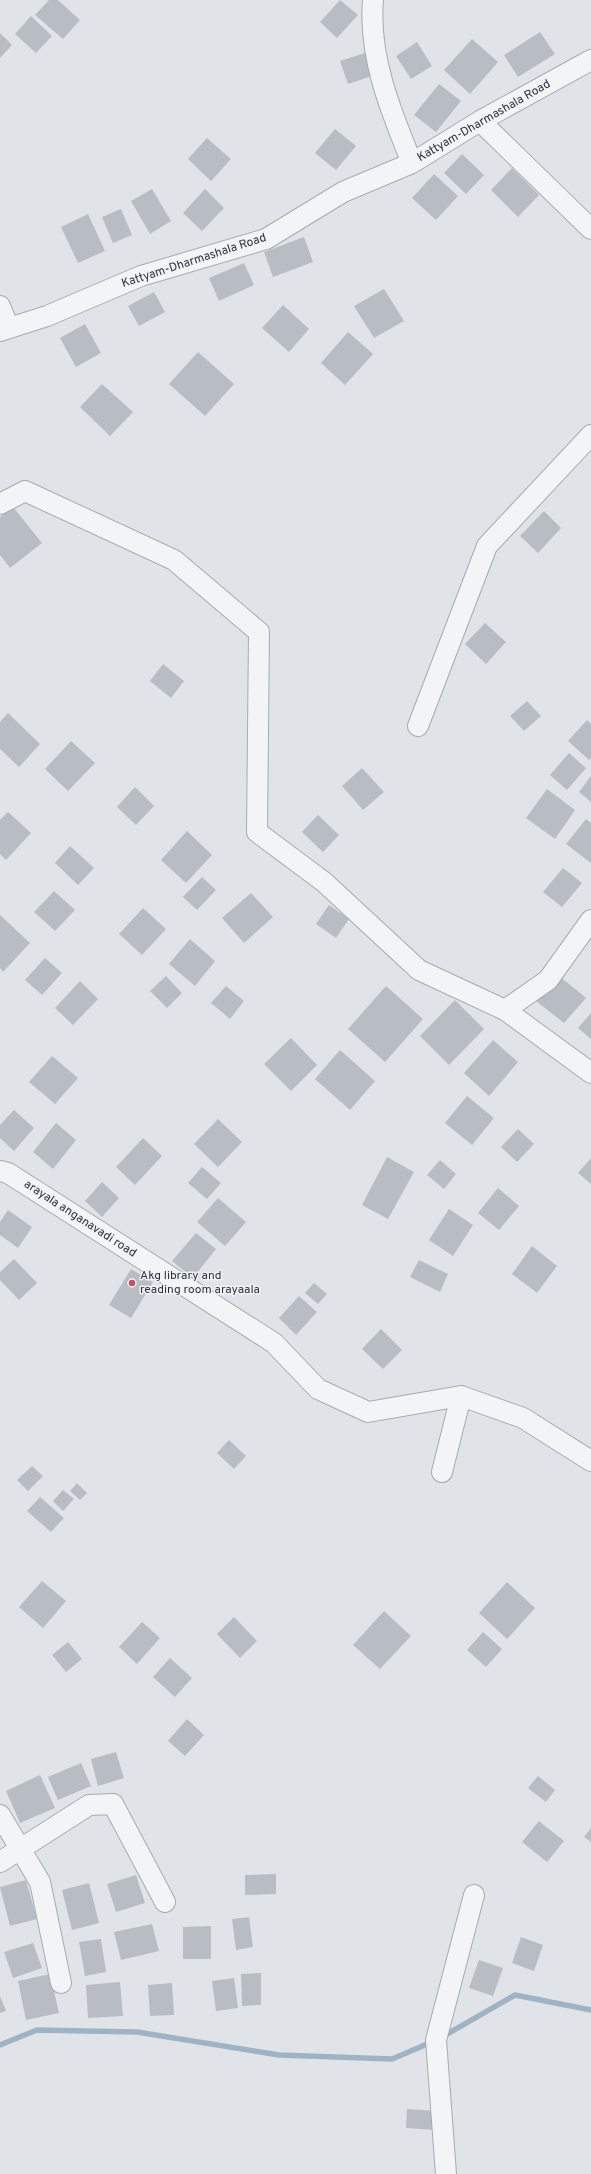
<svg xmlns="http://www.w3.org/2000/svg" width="591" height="2174" font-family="Overpass,sans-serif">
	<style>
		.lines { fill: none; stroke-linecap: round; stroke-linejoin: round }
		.stream { stroke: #a0b3c4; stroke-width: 5.5 }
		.building { fill: #b8bdc4 }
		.minor-casing { stroke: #a6abb1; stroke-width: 22 }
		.minor { stroke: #f3f4f6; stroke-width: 20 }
		.poi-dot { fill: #bf5468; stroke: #f0f2f5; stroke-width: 1.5 }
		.labels { text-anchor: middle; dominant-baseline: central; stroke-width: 3; stroke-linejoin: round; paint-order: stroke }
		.street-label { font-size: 12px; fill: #2b323d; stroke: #f0f2f5 }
		.poi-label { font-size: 12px; fill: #2b323d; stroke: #f0f2f5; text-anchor: start }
	</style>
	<rect width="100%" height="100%" fill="#e0e4e8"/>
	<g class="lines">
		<path class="stream" d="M 442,2037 L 515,1995 L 591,2010
			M 0,2045 L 37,2030 L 137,2032 L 279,2055 L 392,2059 L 432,2042"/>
	</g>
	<path class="building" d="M 49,0 L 58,0 L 80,20 L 63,39 L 35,15 Z
		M 340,0 L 358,15 L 337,38 L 320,22 Z
		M 31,16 L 52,36 L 36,53 L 15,34 Z
		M 540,32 L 555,54 L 518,77 L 504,55 Z
		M 0,33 L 12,45 L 0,58 Z
		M 472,39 L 498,62 L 470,94 L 444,70 Z
		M 417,42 L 432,66 L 411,79 L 396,56 Z
		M 365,53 L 372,76 L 348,84 L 340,61 Z
		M 439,84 L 461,101 L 436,132 L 414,115 Z
		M 335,129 L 356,146 L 336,170 L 315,153 Z
		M 207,138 L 231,159 L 211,181 L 188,159 Z
		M 462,154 L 484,175 L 466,194 L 444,173 Z
		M 512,168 L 539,195 L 518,217 L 491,190 Z
		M 434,174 L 458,196 L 436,220 L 412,198 Z
		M 152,189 L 171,221 L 150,234 L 131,201 Z
		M 205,189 L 224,208 L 202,231 L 183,213 Z
		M 121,209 L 132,235 L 113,243 L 102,217 Z
		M 88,214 L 105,251 L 78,263 L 61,227 Z
		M 304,237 L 313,262 L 273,277 L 264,252 Z
		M 244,263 L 254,285 L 219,301 L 209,278 Z
		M 384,289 L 404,321 L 374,338 L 354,306 Z
		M 154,292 L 165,312 L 139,326 L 128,306 Z
		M 283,305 L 309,329 L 289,352 L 262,328 Z
		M 85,324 L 101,353 L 76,367 L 60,338 Z
		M 348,332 L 373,354 L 345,385 L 321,363 Z
		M 198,352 L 234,384 L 205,416 L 169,384 Z
		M 102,384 L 133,412 L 110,436 L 80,407 Z
		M 13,507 L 42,543 L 10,568 L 0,555 L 0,517 Z
		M 544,511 L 561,528 L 538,553 L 520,536 Z
		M 485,623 L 506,642 L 486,664 L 465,644 Z
		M 163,664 L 184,681 L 171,698 L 150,681 Z
		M 527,701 L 541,716 L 524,731 L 510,716 Z
		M 8,713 L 40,744 L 19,767 L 0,749 L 0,722 Z
		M 587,720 L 591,724 L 591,758 L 589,760 L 568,741 Z
		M 71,741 L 95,763 L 68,791 L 45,769 Z
		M 569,753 L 586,768 L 567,790 L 550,775 Z
		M 362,768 L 384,792 L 363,810 L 342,786 Z
		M 591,776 L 591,802 L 579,792 Z
		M 135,787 L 154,806 L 136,825 L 117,807 Z
		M 547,789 L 575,810 L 555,839 L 526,818 Z
		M 8,812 L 31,833 L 6,860 L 0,854 L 0,820 Z
		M 318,815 L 339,835 L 323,852 L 302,832 Z
		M 586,819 L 591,823 L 591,863 L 566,844 Z
		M 187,831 L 212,855 L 186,883 L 161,860 Z
		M 70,846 L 94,868 L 78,885 L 55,863 Z
		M 563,868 L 582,883 L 562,907 L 543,892 Z
		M 202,877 L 216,890 L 197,910 L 183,897 Z
		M 54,891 L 75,910 L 55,931 L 34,912 Z
		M 251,893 L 273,917 L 244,943 L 222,918 Z
		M 329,905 L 349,919 L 336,938 L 316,924 Z
		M 143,908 L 166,929 L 142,955 L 119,934 Z
		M 0,915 L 30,943 L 3,972 L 0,968 Z
		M 190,939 L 215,961 L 195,986 L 169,964 Z
		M 45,958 L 62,973 L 42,995 L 25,980 Z
		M 558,975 L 586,998 L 564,1023 L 536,1001 Z
		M 166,976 L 182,993 L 167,1008 L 150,991 Z
		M 80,981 L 98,999 L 73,1025 L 55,1008 Z
		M 226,986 L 244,1001 L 230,1019 L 211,1003 Z
		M 386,986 L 423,1019 L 385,1062 L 348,1029 Z
		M 455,1000 L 484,1029 L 449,1065 L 420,1036 Z
		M 591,1013 L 591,1039 L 578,1028 Z
		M 291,1038 L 317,1065 L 291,1091 L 264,1064 Z
		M 493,1040 L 518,1062 L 489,1096 L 464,1073 Z
		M 340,1050 L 375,1081 L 350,1110 L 315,1079 Z
		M 52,1056 L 78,1078 L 55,1104 L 29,1082 Z
		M 467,1096 L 494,1118 L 472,1145 L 445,1123 Z
		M 14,1110 L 34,1128 L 14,1151 L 0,1138 L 0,1125 Z
		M 218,1119 L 242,1142 L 218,1167 L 194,1144 Z
		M 56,1123 L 76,1140 L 53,1169 L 33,1152 Z
		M 518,1129 L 534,1144 L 517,1162 L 501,1147 Z
		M 143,1138 L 162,1156 L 135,1185 L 116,1167 Z
		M 387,1157 L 414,1172 L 388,1219 L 362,1205 Z
		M 591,1158 L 591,1184 L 578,1173 Z
		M 440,1160 L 456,1174 L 444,1189 L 427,1175 Z
		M 202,1167 L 221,1183 L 207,1199 L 188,1183 Z
		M 102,1182 L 119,1198 L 102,1217 L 85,1201 Z
		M 498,1188 L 519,1206 L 499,1230 L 478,1213 Z
		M 218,1198 L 246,1222 L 225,1246 L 197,1222 Z
		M 449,1209 L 473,1225 L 453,1256 L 429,1240 Z
		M 8,1210 L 32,1227 L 18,1248 L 0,1235 L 0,1222 Z
		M 196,1233 L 216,1249 L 193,1278 L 172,1261 Z
		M 532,1246 L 557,1266 L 537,1293 L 512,1274 Z
		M 14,1259 L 37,1283 L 19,1300 L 0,1280 L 0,1272 Z
		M 419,1260 L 448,1274 L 440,1292 L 410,1277 Z
		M 131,1269 L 153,1282 L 131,1318 L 109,1305 Z
		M 314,1283 L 327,1294 L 318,1304 L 305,1293 Z
		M 299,1296 L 317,1312 L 296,1335 L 279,1318 Z
		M 381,1329 L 402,1350 L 383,1369 L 362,1349 Z
		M 229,1440 L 246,1456 L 234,1469 L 217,1453 Z
		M 32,1466 L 43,1476 L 28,1491 L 17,1480 Z
		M 77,1483 L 87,1493 L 80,1500 L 70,1491 Z
		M 63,1490 L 74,1499 L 63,1511 L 53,1501 Z
		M 40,1497 L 64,1518 L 51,1532 L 27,1511 Z
		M 42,1581 L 66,1601 L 43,1628 L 19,1607 Z
		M 507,1582 L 535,1608 L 507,1639 L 479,1613 Z
		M 384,1611 L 411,1636 L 380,1669 L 353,1645 Z
		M 234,1617 L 257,1641 L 240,1658 L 217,1634 Z
		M 142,1622 L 160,1638 L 137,1664 L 119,1647 Z
		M 483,1632 L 502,1649 L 486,1667 L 467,1650 Z
		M 68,1642 L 82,1659 L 66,1672 L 52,1655 Z
		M 170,1658 L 192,1678 L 175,1697 L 153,1677 Z
		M 187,1719 L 204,1735 L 185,1756 L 168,1741 Z
		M 116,1752 L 124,1778 L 98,1786 L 91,1759 Z
		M 81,1763 L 91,1786 L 58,1800 L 48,1777 Z
		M 40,1775 L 55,1808 L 20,1823 L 6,1791 Z
		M 538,1776 L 555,1790 L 546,1802 L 528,1788 Z
		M 539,1821 L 564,1841 L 547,1862 L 522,1842 Z
		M 591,1828 L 591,1842 L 584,1837 Z
		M 276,1874 L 276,1894 L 245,1895 L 245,1875 Z
		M 136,1875 L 145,1903 L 116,1912 L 107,1884 Z
		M 26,1880 L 37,1919 L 10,1926 L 0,1887 Z
		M 89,1883 L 99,1923 L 72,1930 L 62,1890 Z
		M 249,1917 L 253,1947 L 236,1950 L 232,1919 Z
		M 152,1924 L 159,1951 L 121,1960 L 114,1932 Z
		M 211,1926 L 211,1959 L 183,1959 L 183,1927 Z
		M 521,1937 L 543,1945 L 534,1971 L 512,1963 Z
		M 101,1939 L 106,1972 L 85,1976 L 79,1942 Z
		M 33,1943 L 42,1968 L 13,1978 L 4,1952 Z
		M 479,1960 L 503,1968 L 493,1996 L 469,1988 Z
		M 261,1973 L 261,2005 L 242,2006 L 241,1974 Z
		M 50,1974 L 59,2013 L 26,2020 L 18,1981 Z
		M 234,1978 L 238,2008 L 216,2011 L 212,1981 Z
		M 120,1982 L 123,2016 L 88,2018 L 86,1985 Z
		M 172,1983 L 174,2015 L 150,2016 L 148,1985 Z
		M 0,1996 L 6,2011 L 0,2013 Z
		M 407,2109 L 437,2111 L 436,2130 L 406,2128 Z"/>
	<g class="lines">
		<defs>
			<path id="minor" d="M 373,0 C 368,56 391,112 412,163
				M 480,121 L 591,229
				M 0,306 L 9,328
				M 0,331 L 47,316 L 141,276 L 266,239 L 343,192 L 412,163 L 480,121 L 591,60
				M 0,504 L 25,491 L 174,560 L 259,632 L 257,832 L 324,882 L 419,970 L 505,1010 L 548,980 L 591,920
				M 418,726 L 487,546 L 591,435
				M 505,1010 L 591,1073
				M 0,1171 L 8,1173 L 274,1343 L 318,1389 L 368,1412 L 461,1396 L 523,1418 L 591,1461
				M 442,1472 L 461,1396
				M 0,1815 L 40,1882 L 61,1983
				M 0,1862 L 89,1805 L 113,1804 L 165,1902
				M 446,2174 L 436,2040 L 474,1895"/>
		</defs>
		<use href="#minor" class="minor-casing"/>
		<use href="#minor" class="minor"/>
	</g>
	<circle class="poi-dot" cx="132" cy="1283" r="4"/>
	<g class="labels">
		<g class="street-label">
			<text transform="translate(484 121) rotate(-30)">Kattyam-Dharmashala Road</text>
			<text transform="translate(194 261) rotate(-18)">Kattyam-Dharmashala Road</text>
			<text transform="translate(80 1219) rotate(33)">arayala anganavadi road</text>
		</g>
		<g class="poi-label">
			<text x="140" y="1276">Akg library and<tspan x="140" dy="14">reading room arayaala</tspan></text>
		</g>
	</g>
</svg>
